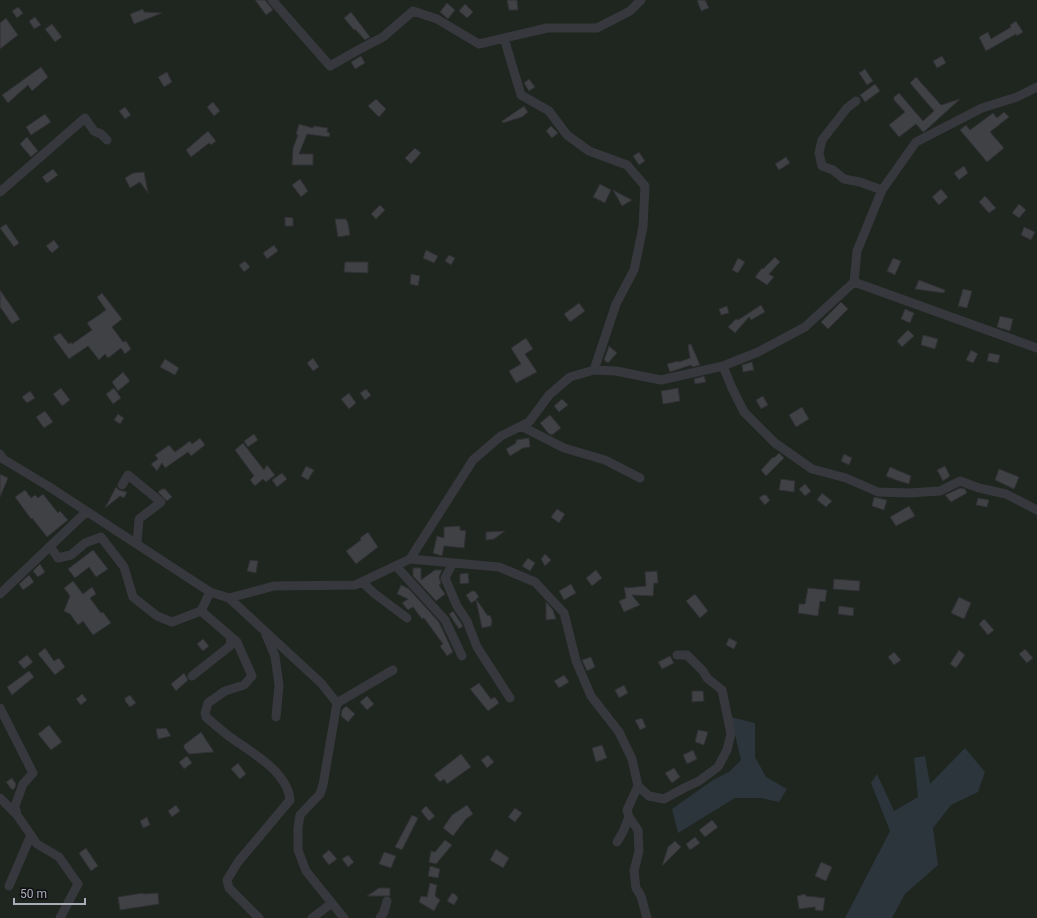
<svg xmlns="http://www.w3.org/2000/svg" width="1037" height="918" font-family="Roboto,sans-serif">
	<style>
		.green { fill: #1e261f }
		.water { fill: #2c353c }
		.building { fill: #404145; stroke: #303034 }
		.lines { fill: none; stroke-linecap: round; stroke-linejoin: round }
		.minor { stroke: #37383d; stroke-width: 9 }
	</style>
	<rect width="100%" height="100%" fill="#161618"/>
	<path class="green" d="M 0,0 L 1037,0 L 1037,918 L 0,918 Z"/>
	<path class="water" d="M 731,717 L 755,723 L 755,757 L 766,777 L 787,789 L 779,802 L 761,798 L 735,798 L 678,833 L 672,809 L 713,780 L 729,772 L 741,760 Z
		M 965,748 L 985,772 L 978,792 L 951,805 L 933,828 L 938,865 L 905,894 L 892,918 L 845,918 L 890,831 L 871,783 L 877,774 L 894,811 L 918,797 L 914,758 L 925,756 L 930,784 Z"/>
	<path class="building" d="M 255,0 L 265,0 L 273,10 L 266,15 Z
		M 507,0 L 517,0 L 518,10 L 509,10 Z
		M 697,0 L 705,0 L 709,8 L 701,11 Z
		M 447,3 L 455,10 L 448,19 L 440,12 Z
		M 465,4 L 473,12 L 467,18 L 459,11 Z
		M 18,7 L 23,13 L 17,18 L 12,11 Z
		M 143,9 L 144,12 L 162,13 L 134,24 L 130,14 Z
		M 351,12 L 370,37 L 365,40 L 355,29 L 354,30 L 344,18 Z
		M 35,17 L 41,25 L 34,29 L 29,21 Z
		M 6,18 L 18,35 L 0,49 L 0,23 Z
		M 1016,21 L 1023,32 L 1017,36 L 1016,34 L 986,51 L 979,37 L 988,32 L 991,39 L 1011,27 L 1010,25 Z
		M 52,24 L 62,37 L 55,42 L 45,29 Z
		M 361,56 L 365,63 L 355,69 L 351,62 Z
		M 942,56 L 946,63 L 937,68 L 933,61 Z
		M 41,67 L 48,77 L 32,91 L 28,85 L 8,103 L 2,95 Z
		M 865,69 L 873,81 L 867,85 L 859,73 Z
		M 167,72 L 172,82 L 164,87 L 158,77 Z
		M 916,77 L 941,105 L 960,99 L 925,131 L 923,132 L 916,124 L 899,137 L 889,125 L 905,112 L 894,100 L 894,97 L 899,93 L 923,121 L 934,111 L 910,83 Z
		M 529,79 L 535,87 L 529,91 L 524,83 Z
		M 875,84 L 880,91 L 865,102 L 860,95 Z
		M 376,99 L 386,109 L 379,117 L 368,106 Z
		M 213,102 L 220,111 L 214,116 L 207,107 Z
		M 524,106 L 528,112 L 522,117 L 503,123 L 502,121 Z
		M 125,107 L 131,115 L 125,119 L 119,111 Z
		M 1004,112 L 1009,117 L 990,132 L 1004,148 L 987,162 L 960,130 L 966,125 L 970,130 L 993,113 L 997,118 Z
		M 45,114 L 51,122 L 31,135 L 26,127 Z
		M 299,124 L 313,128 L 314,126 L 328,128 L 327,132 L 330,133 L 329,137 L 307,134 L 299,154 L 313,154 L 313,165 L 292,165 L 293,148 L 298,135 L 296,134 Z
		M 551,126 L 558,133 L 552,138 L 546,131 Z
		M 208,131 L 216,141 L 211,145 L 209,143 L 191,157 L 186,150 Z
		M 27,137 L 38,151 L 31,157 L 20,144 Z
		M 415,148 L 421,153 L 411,164 L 405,158 Z
		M 639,152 L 645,161 L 639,165 L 633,156 Z
		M 786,157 L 790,163 L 779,170 L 775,164 Z
		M 964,166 L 968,173 L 959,180 L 954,173 Z
		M 53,169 L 58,175 L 47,183 L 42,177 Z
		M 144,172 L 148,193 L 140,182 L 130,188 L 125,178 L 133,173 Z
		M 300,179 L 308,191 L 301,197 L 292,185 Z
		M 600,184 L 611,190 L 605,203 L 593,197 Z
		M 941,189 L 948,197 L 939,205 L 932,197 Z
		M 613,190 L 632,200 L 622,206 Z
		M 985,196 L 996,208 L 989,213 L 979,202 Z
		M 1019,204 L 1026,210 L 1019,218 L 1012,213 Z
		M 380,205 L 385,210 L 376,219 L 371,214 Z
		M 285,217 L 293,218 L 293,226 L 285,226 Z
		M 335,219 L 346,219 L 348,223 L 350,235 L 338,237 Z
		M 6,224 L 19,243 L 14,247 L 0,228 Z
		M 1024,227 L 1035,232 L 1031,240 L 1021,235 Z
		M 54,240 L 59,247 L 52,253 L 46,246 Z
		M 274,245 L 278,251 L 267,259 L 263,253 Z
		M 426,250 L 438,256 L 434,263 L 423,258 Z
		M 449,255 L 455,258 L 451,265 L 445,261 Z
		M 775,257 L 780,262 L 769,274 L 774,277 L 767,285 L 755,277 L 762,268 L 763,269 Z
		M 738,258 L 745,262 L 738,273 L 732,270 Z
		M 893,258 L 901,261 L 895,275 L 887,271 Z
		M 245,261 L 250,267 L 244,272 L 239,265 Z
		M 345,262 L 368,262 L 368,273 L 344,272 Z
		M 411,274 L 420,276 L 418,286 L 410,284 Z
		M 919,280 L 945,290 L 944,293 L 915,289 Z
		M 963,289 L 972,291 L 967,308 L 958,306 Z
		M 0,290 L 20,319 L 12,324 L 0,307 Z
		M 102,293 L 122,319 L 112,327 L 123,342 L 126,341 L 131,349 L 125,354 L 121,348 L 108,358 L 105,354 L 99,360 L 88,346 L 69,359 L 53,337 L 60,333 L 69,344 L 71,342 L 72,344 L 92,330 L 87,323 L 106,310 L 97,297 Z
		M 841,302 L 848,309 L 828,329 L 821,322 Z
		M 579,303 L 585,311 L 570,322 L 564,314 Z
		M 761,305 L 765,312 L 751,320 L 749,317 L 735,333 L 728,327 L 736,319 L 738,320 Z
		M 727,306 L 729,313 L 721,315 L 719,309 Z
		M 905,309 L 914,313 L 910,323 L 901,319 Z
		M 1000,316 L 1013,319 L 1010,331 L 997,327 Z
		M 908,330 L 914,336 L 902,347 L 897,341 Z
		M 923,335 L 938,339 L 935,349 L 921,345 Z
		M 526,338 L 533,349 L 525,354 L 537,372 L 516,383 L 509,371 L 521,364 L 511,348 Z
		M 691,344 L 700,365 L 692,367 L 691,365 L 670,372 L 667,364 L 678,361 L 679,362 L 690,358 L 688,345 Z
		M 609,346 L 617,353 L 608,363 L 604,360 Z
		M 971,350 L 978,354 L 973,363 L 966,360 Z
		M 989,353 L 1000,355 L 998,363 L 987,361 Z
		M 313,358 L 319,367 L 313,371 L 307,363 Z
		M 165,359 L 179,368 L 175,375 L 160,367 Z
		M 752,362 L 754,370 L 743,372 L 742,365 Z
		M 123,372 L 130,381 L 118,391 L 112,382 Z
		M 704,376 L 706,382 L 695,384 L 694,379 Z
		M 61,388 L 70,400 L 62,406 L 53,394 Z
		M 114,388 L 121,398 L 113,404 L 106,394 Z
		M 678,388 L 680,401 L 663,404 L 661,391 Z
		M 366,389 L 371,395 L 365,400 L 360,393 Z
		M 30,391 L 35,398 L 27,403 L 22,397 Z
		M 349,393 L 356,403 L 349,409 L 341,399 Z
		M 763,396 L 768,405 L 761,409 L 756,400 Z
		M 562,399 L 568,405 L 559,412 L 554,406 Z
		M 802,407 L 809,419 L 796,427 L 789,415 Z
		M 45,411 L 53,422 L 44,428 L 36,417 Z
		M 118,414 L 124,418 L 120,424 L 114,420 Z
		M 550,415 L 561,428 L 552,435 L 548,433 L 540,423 Z
		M 254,434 L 258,440 L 248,447 L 244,441 Z
		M 200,438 L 205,445 L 191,456 L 188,452 L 165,468 L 162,463 L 157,471 L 151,464 L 158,459 L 155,455 L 169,445 L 175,452 L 190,441 L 192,444 Z
		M 529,438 L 530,447 L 523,448 L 510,456 L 506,449 L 516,443 L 516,440 Z
		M 243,443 L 264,470 L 267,465 L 275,475 L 266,482 L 263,479 L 255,486 L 250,480 L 254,476 L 235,450 Z
		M 779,453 L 784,458 L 766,476 L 761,470 L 773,457 L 774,458 Z
		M 844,454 L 852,458 L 849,465 L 841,461 Z
		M 306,466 L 314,470 L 308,480 L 301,476 Z
		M 945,466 L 950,476 L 943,481 L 937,470 Z
		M 890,467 L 911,476 L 909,484 L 896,480 L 886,476 Z
		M 999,469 L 1019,477 L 1014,489 L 995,480 Z
		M 282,473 L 287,479 L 277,487 L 272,480 Z
		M 0,474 L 8,478 L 0,497 Z
		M 781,479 L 795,481 L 794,492 L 779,490 Z
		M 805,484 L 811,491 L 805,496 L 799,489 Z
		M 116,487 L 119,490 L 127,492 L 124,498 L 120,496 L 105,508 Z
		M 960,488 L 965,489 L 967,493 L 951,502 L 945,495 Z
		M 162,489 L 165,489 L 172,497 L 167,501 L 158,492 Z
		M 25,490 L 31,498 L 35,495 L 38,498 L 43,494 L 58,513 L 60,511 L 68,520 L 47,537 L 32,518 L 31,519 L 15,497 Z
		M 822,493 L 832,501 L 826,507 L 817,500 Z
		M 763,495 L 766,495 L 770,500 L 765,505 L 759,498 Z
		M 874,497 L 887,500 L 884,510 L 872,506 Z
		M 978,498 L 989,500 L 987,507 L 976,505 Z
		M 909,506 L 915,516 L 896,526 L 890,517 Z
		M 557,509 L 565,514 L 559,523 L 551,517 Z
		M 460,526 L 460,530 L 466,531 L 464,548 L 444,546 L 442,556 L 433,553 L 437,536 L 444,538 L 444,527 Z
		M 505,531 L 494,539 L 486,540 L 486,532 Z
		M 368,532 L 378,547 L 356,564 L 346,551 L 361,540 L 360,538 Z
		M 93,550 L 108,569 L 96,577 L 89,567 L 75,578 L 68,569 Z
		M 545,554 L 551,560 L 545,566 L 541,559 Z
		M 528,558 L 535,563 L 530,571 L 522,566 Z
		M 250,560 L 258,561 L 256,573 L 247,571 Z
		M 40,564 L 45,572 L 38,577 L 33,571 Z
		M 413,568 L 421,568 L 421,580 L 435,570 L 442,570 L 439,577 L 441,584 L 439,585 L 445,594 L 436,601 L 413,576 Z
		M 596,570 L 602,578 L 592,586 L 586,578 Z
		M 657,571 L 658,583 L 654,583 L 653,596 L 632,595 L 640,605 L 624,612 L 619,601 L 626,598 L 624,586 L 626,588 L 646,586 L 645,572 Z
		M 468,573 L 469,583 L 460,584 L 460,574 Z
		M 29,575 L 34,582 L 23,590 L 19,584 Z
		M 834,579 L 860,581 L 859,591 L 833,589 Z
		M 73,581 L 83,594 L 92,587 L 96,594 L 90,598 L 101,613 L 103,612 L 111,623 L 93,635 L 83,621 L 78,625 L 70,614 L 64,611 L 70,596 L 64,588 Z
		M 571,584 L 576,593 L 564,600 L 559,591 Z
		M 401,585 L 409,589 L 439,622 L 453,652 L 447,656 L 440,646 L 443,644 L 424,618 L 422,619 L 413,607 L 408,610 L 402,603 L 408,599 L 397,594 Z
		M 808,588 L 827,590 L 825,602 L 820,601 L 818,616 L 798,613 L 799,604 L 805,604 Z
		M 472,591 L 475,591 L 479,597 L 476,599 L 488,616 L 490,615 L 492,621 L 491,626 L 482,628 L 476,600 L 471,603 L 466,595 Z
		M 695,594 L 708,611 L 700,618 L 686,601 Z
		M 959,597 L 971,603 L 964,619 L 951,613 Z
		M 546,602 L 553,610 L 556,619 L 546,620 Z
		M 839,606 L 854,608 L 853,616 L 838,614 Z
		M 453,611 L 463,626 L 459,629 L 449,614 Z
		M 984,619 L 994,630 L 988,635 L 979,624 Z
		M 729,638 L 737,642 L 734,649 L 726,645 Z
		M 203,639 L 209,646 L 203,651 L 197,644 Z
		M 45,648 L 54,661 L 59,658 L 65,667 L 55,675 L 38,654 Z
		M 1025,649 L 1033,658 L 1027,663 L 1019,654 Z
		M 959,650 L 965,655 L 956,668 L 950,664 Z
		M 894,652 L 901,660 L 894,665 L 888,657 Z
		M 27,655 L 33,662 L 24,669 L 18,662 Z
		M 670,656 L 674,663 L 662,669 L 658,662 Z
		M 591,657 L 595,667 L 587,671 L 582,660 Z
		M 29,671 L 34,677 L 12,695 L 7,687 Z
		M 184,673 L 188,680 L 176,691 L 171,684 Z
		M 564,675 L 569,682 L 559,688 L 554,681 Z
		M 479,683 L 491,699 L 495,697 L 499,703 L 488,711 L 470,689 Z
		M 624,685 L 628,693 L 619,698 L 615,690 Z
		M 692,691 L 703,691 L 704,701 L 692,702 Z
		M 82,694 L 87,700 L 81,705 L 76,699 Z
		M 130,695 L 136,703 L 130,707 L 125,701 L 125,698 Z
		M 367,696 L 374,704 L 367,710 L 360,702 Z
		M 346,706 L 355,714 L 348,722 L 341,716 L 342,710 Z
		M 642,718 L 646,727 L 640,730 L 635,720 Z
		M 49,725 L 62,742 L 51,750 L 38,734 Z
		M 166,728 L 171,736 L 158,739 L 156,729 Z
		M 698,730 L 708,732 L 704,745 L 695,742 Z
		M 201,732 L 214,752 L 189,754 L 184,748 L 184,745 Z
		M 602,745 L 607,758 L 596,762 L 592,748 Z
		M 693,750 L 697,759 L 687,764 L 683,755 Z
		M 461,754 L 471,767 L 447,784 L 444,779 L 440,782 L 434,775 Z
		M 488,755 L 494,762 L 487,768 L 481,760 Z
		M 187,756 L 192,763 L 184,769 L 179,762 Z
		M 238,763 L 246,774 L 240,779 L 231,769 Z
		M 674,768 L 680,777 L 672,783 L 665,773 Z
		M 12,778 L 16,784 L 15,788 L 12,790 L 6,782 Z
		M 176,805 L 180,811 L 172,817 L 168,811 Z
		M 467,805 L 473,814 L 466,819 L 453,836 L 443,828 L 452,815 Z
		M 426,806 L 435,816 L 429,821 L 421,811 Z
		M 515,808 L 522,813 L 515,822 L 508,817 Z
		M 412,815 L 418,818 L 402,850 L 395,847 Z
		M 147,817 L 150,825 L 143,828 L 140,821 Z
		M 712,820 L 718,827 L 705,837 L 699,830 Z
		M 695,837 L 700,843 L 690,850 L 686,844 Z
		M 445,840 L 452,845 L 436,864 L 429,862 L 431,851 L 435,852 Z
		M 675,841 L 681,847 L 662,866 L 668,847 Z
		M 86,848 L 98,866 L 91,871 L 79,853 Z
		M 496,849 L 509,858 L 503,868 L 490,860 Z
		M 329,850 L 337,859 L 329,865 L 322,856 Z
		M 384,852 L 396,856 L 391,868 L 379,864 Z
		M 348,855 L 354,862 L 348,867 L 342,859 Z
		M 821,862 L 832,867 L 826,881 L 815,876 Z
		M 430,866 L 440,869 L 438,878 L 428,876 Z
		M 430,883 L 437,885 L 435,896 L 440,900 L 434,911 L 419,902 L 421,896 L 427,897 Z
		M 379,888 L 390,888 L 390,896 L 367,896 Z
		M 143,893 L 143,894 L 158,893 L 159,904 L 120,910 L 118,897 Z
		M 452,893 L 456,895 L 458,898 L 454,905 L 447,901 Z
		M 805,894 L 806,896 L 825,898 L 823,911 L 815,910 L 815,907 L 799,909 L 797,896 Z"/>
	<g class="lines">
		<path class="minor" d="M 272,0 L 330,66 L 360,49 L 383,37 L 413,11 L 437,19 L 479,44 L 547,28 L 597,28 L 630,11 L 641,0
			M 504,38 L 521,95 L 549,111 L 567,135 L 589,151 L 627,165 L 645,186 L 643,227 L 634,270 L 616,304 L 594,370
			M 856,101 L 847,108 L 822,140 L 819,153 L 822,166 L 833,170 L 844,179 L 860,182 L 882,190
			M 0,192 L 85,118 L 94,131 L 101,134 L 107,140
			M 854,282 L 857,251 L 882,190 L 916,142 L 982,108 L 1017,97 L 1037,87
			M 723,366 L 732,388 L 744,412 L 775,443 L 812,469 L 846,478 L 878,492 L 909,493 L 940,491 L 960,481 L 979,488 L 1006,494 L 1037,510
			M 521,426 L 564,448 L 605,460 L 640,478
			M 0,454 L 3,459 L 48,486 L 210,592 L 229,598 L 274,586 L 355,585 L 410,559 L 473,460 L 501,436 L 529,422 L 549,395 L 570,377 L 594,370 L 616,371 L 661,380 L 723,366 L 758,352 L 805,327 L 854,282 L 1037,348
			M 122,485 L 128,475 L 161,502 L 139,519 L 137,544
			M 50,546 L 58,558 L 71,555 L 85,543 L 101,537 L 124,567 L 133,597 L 157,616 L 172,622 L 201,611
			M 410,559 L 499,567 L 535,582 L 564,613 L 576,661 L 591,696 L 619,732 L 632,759 L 638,786 L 627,810 L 629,817 L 623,832 L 617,842
			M 453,563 L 445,578 L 457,606 L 467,621 L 477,647 L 510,698
			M 396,566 L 445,620 L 462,656
			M 362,582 L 375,594 L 407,618
			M 210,592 L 201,611 L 237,642 L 252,676 L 244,685 L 225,691 L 208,703 L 205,713 L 206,717 C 214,724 222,731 230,737 C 251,752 288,772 290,800 L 238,862 L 227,880 L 229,888 L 259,918
			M 0,594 L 86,512
			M 229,598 L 321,683 L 337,703 L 323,785 L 320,794 L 300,815 L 298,828 L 298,850 L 306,871 L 344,918
			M 266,635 L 275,656 L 279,685 L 276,717
			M 192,676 L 230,646 L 231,637
			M 337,703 L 393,670
			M 0,708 L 33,773 L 23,784 L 15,806 L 17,815
			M 638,786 L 649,796 L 664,799 L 684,788 L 699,781 L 718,767 L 727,750 L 731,734 L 722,690 L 707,678 L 703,671 L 687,655 L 677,655
			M 0,798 L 17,815 L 37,844 L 59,857 L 78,884 L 60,918
			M 629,817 L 638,830 L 639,851 L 634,871 L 636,888 L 641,896 L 647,918
			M 9,886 L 31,835
			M 312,918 L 332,903
			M 380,918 L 384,912 L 387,901"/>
	</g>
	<path d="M14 898v6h71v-6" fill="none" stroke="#a8adb8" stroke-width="2"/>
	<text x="20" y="898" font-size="12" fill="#a8adb8" stroke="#111113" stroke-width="3" paint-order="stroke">50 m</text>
</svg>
